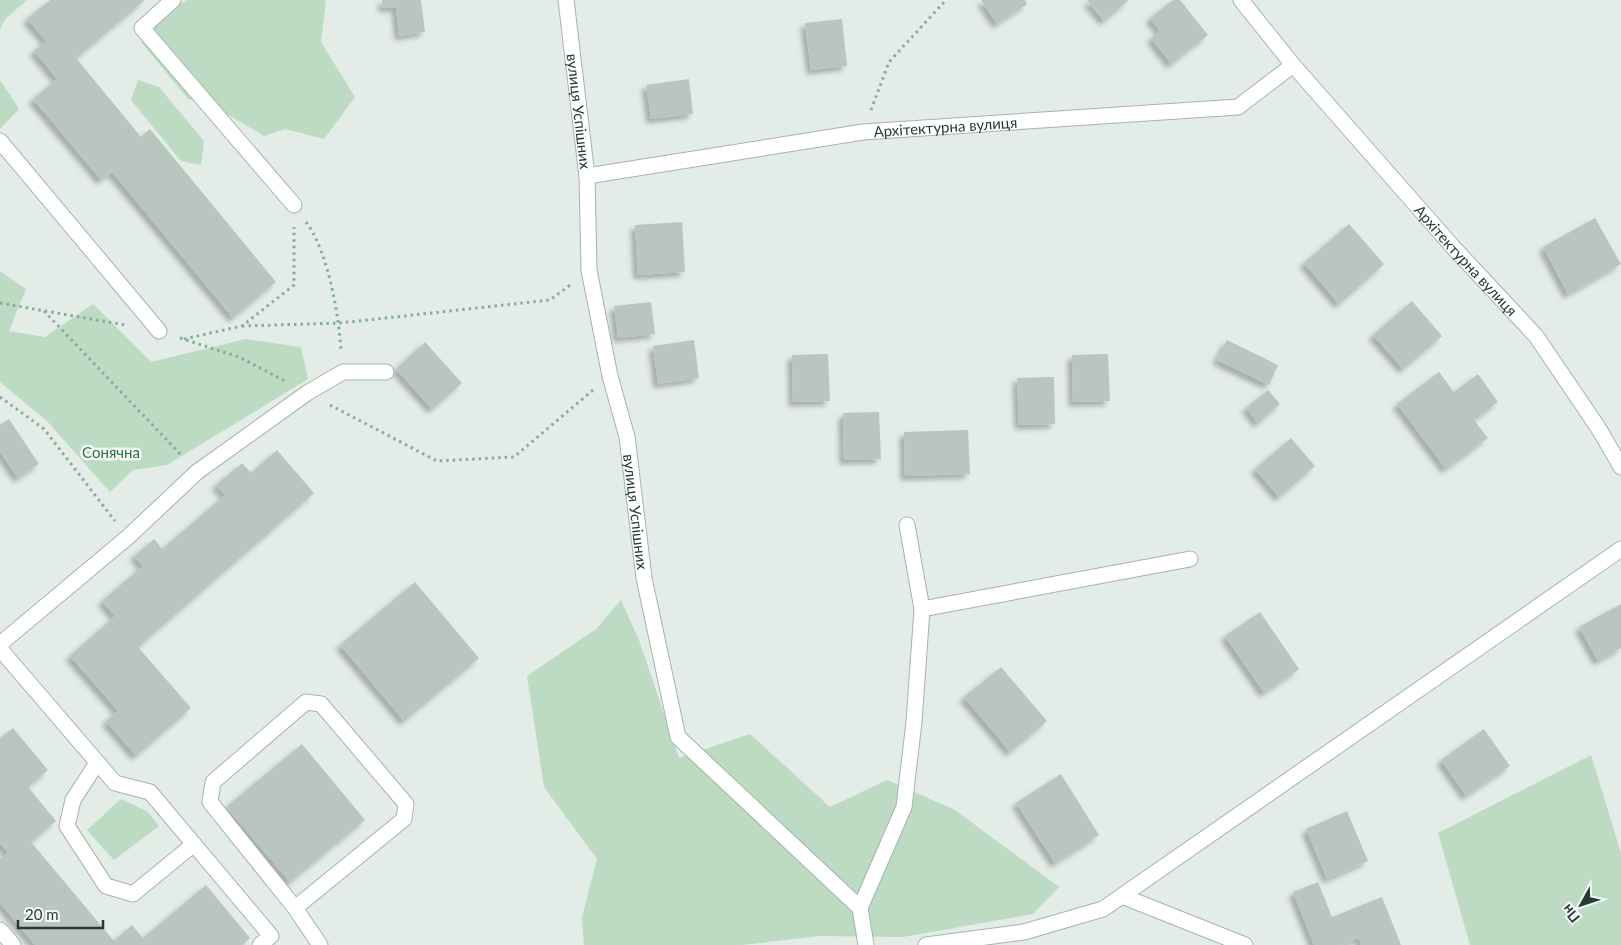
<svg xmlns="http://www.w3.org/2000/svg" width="1621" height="945" font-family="Lato,sans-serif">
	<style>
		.green { fill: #bddbc2 }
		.building { fill: #b8c6bf; filter: url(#shadow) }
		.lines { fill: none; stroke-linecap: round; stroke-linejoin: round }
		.lane-casing { stroke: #a6b3ad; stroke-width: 17 }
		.street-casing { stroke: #a6b3ad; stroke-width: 17 }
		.path { stroke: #85ad9d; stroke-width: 3; stroke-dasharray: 2.5 4; stroke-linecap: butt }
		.lane { stroke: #fff; stroke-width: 15 }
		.street { stroke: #fff; stroke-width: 15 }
		.labels { text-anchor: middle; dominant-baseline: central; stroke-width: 5; stroke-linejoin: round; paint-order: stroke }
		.street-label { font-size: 15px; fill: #243b33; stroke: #f3f8f5 }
		.park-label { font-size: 15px; fill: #316f43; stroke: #f3f8f5 }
	</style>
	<defs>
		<filter id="shadow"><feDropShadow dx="-4.5" dy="4.5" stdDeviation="2.5" flood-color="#0004"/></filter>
	</defs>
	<rect width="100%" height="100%" fill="#e3ece7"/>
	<path class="green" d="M 0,0 L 27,0 L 5,19 L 0,29 Z
		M 187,0 L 326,0 L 321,42 L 355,97 L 324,139 L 285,129 L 264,136 L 214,106 L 188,99 L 141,42 L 166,12 Z
		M 0,80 L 19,109 L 0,129 Z
		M 138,80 L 159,87 L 204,141 L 201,165 L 181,161 L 131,100 Z
		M 0,271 L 26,289 L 9,331 L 45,337 L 93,304 L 151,362 L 246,339 L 301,347 L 308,379 L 167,465 L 133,470 L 110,492 L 47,421 L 0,382 Z
		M 621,600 L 639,640 L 679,758 L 750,734 L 830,807 L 887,780 L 955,810 L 1059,887 L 1033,914 L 903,937 L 819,936 L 742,945 L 584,945 L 582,917 L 597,859 L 544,787 L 527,676 L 596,629 Z
		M 1591,755 L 1621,853 L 1621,945 L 1470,945 L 1438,833 Z
		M 121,799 L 148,812 L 159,826 L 114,860 L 87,830 Z"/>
	<path class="building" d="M 50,0 L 145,0 L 76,58 L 141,137 L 150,129 L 276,282 L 233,318 L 112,172 L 101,180 L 33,99 L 57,79 L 34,51 L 46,41 L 27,19 Z
		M 382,0 L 421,0 L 425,32 L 399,36 L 396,7 L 383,8 Z
		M 981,0 L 1025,0 L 1027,4 L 997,24 Z
		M 1087,0 L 1129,0 L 1104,21 Z
		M 1173,0 L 1180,0 L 1208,35 L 1171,64 L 1151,38 L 1160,31 L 1150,18 Z
		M 842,19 L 847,66 L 811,70 L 805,23 Z
		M 689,79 L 693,114 L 651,119 L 646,85 Z
		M 1595,218 L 1621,264 L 1568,294 L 1543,247 Z
		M 682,222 L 685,272 L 638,275 L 635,225 Z
		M 1349,224 L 1384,264 L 1339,304 L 1304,263 Z
		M 1412,301 L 1442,336 L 1403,369 L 1373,335 Z
		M 651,302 L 655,334 L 618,338 L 614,306 Z
		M 694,340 L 699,378 L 658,384 L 653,346 Z
		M 1227,340 L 1278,365 L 1269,385 L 1217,360 Z
		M 425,342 L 462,383 L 432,409 L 396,369 Z
		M 828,354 L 830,401 L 793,402 L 792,355 Z
		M 1108,354 L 1110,401 L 1073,402 L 1072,355 Z
		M 1439,372 L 1454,392 L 1478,374 L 1498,402 L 1474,420 L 1488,438 L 1446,469 L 1397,404 Z
		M 1054,377 L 1055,424 L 1019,425 L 1017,378 Z
		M 1268,390 L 1280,404 L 1258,423 L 1246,408 Z
		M 879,412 L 881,459 L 844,460 L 843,413 Z
		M 9,419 L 39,464 L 18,478 L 0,452 L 0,425 Z
		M 968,430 L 970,474 L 905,476 L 904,432 Z
		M 1291,438 L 1315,466 L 1279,497 L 1255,469 Z
		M 277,450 L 314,493 L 138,647 L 191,708 L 136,756 L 106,721 L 118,711 L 70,656 L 115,616 L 102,601 L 143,566 L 134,556 L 154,539 L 162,549 L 225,495 L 216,485 L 242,463 L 251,473 Z
		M 415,582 L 479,658 L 404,721 L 340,645 Z
		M 1621,604 L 1621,648 L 1598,661 L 1579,627 Z
		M 1260,612 L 1299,669 L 1264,693 L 1225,636 Z
		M 1001,667 L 1047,721 L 1010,752 L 964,697 Z
		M 13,728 L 48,770 L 28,787 L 56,821 L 31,842 L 114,941 L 132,925 L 143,938 L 206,885 L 250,938 L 242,945 L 35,945 L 0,903 L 0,859 L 8,853 L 0,843 L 0,738 Z
		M 1484,729 L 1510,766 L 1466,796 L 1441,760 Z
		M 302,744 L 365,820 L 290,882 L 226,807 Z
		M 1061,774 L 1099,835 L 1055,863 L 1016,803 Z
		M 1347,811 L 1368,861 L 1327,879 L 1306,829 Z
		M 1318,882 L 1332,917 L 1382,897 L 1401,945 L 1361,945 L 1359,938 L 1342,945 L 1314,945 L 1293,892 Z"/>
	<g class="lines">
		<defs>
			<path id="lane" d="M 173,0 L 142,28 L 294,205
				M 0,141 L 159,331
				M 0,644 L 128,537 L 197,472 L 307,393 L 343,372 L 386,372
				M 0,649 L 115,783 L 150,792 L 271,936 L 260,945
				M 97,763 L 73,800 L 67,826 L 106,886 L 133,894 L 194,844
				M 1122,896 L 1245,945
				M 295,908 L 404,819 L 406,804 L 321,704 L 306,702 L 213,782 L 210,802 L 295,908 L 320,945
				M 0,930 L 13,945"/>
			<g id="street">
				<path id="s1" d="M 566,0 L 587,176 L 589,270 L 610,376 L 627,437 L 644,578 L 678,737 L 860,908 L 866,945"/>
				<path id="s2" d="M 1241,0 L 1293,65 L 1453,247 L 1536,336 L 1599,429 L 1621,467"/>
				<path id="s3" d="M 587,176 L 863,132 L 1238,107 L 1293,65"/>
				<path d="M 922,609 L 1190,559"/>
				<path d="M 860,908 L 904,807 L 914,722 L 922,609 L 907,525"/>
				<path d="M 926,945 L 1024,932 L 1103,909 L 1621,549"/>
			</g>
		</defs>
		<use href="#lane" class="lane-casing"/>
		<use href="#street" class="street-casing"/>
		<path class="path" d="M 871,110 L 889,62 L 946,0
			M 306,222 C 328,251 339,315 341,352
			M 0,303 L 125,325
			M 44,311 L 183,457
			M 242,326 L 340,323 L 550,300 L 570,285
			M 180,338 L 239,357 L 287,382
			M 184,339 L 242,326 L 294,285 L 294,227
			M 0,397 L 44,429 L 115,521
			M 330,405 L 437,461 L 514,457 L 593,390"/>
		<use href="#lane" class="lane"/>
		<use href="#street" class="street"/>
	</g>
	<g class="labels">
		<g class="street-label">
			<text stroke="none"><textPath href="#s1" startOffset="112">вулиця Успішних</textPath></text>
			<text stroke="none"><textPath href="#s3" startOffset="362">Архітектурна вулиця</textPath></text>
			<text stroke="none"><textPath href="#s2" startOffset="344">Архітектурна вулиця</textPath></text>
			<text stroke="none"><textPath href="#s1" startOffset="518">вулиця Успішних</textPath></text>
		</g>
		<g class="park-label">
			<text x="111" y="452">Сонячна</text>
		</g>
	</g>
	<g transform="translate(1581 905) rotate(230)" stroke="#f3f8f5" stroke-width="4" paint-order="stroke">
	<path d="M0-4L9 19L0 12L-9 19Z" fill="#243b33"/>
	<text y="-8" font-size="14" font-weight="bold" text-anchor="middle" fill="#243b33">Пн</text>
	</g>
	<path d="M18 920v8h85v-8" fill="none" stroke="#243b33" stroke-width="2.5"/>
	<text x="25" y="920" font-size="15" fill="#243b33" stroke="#f3f8f5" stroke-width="4" paint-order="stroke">20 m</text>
</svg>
